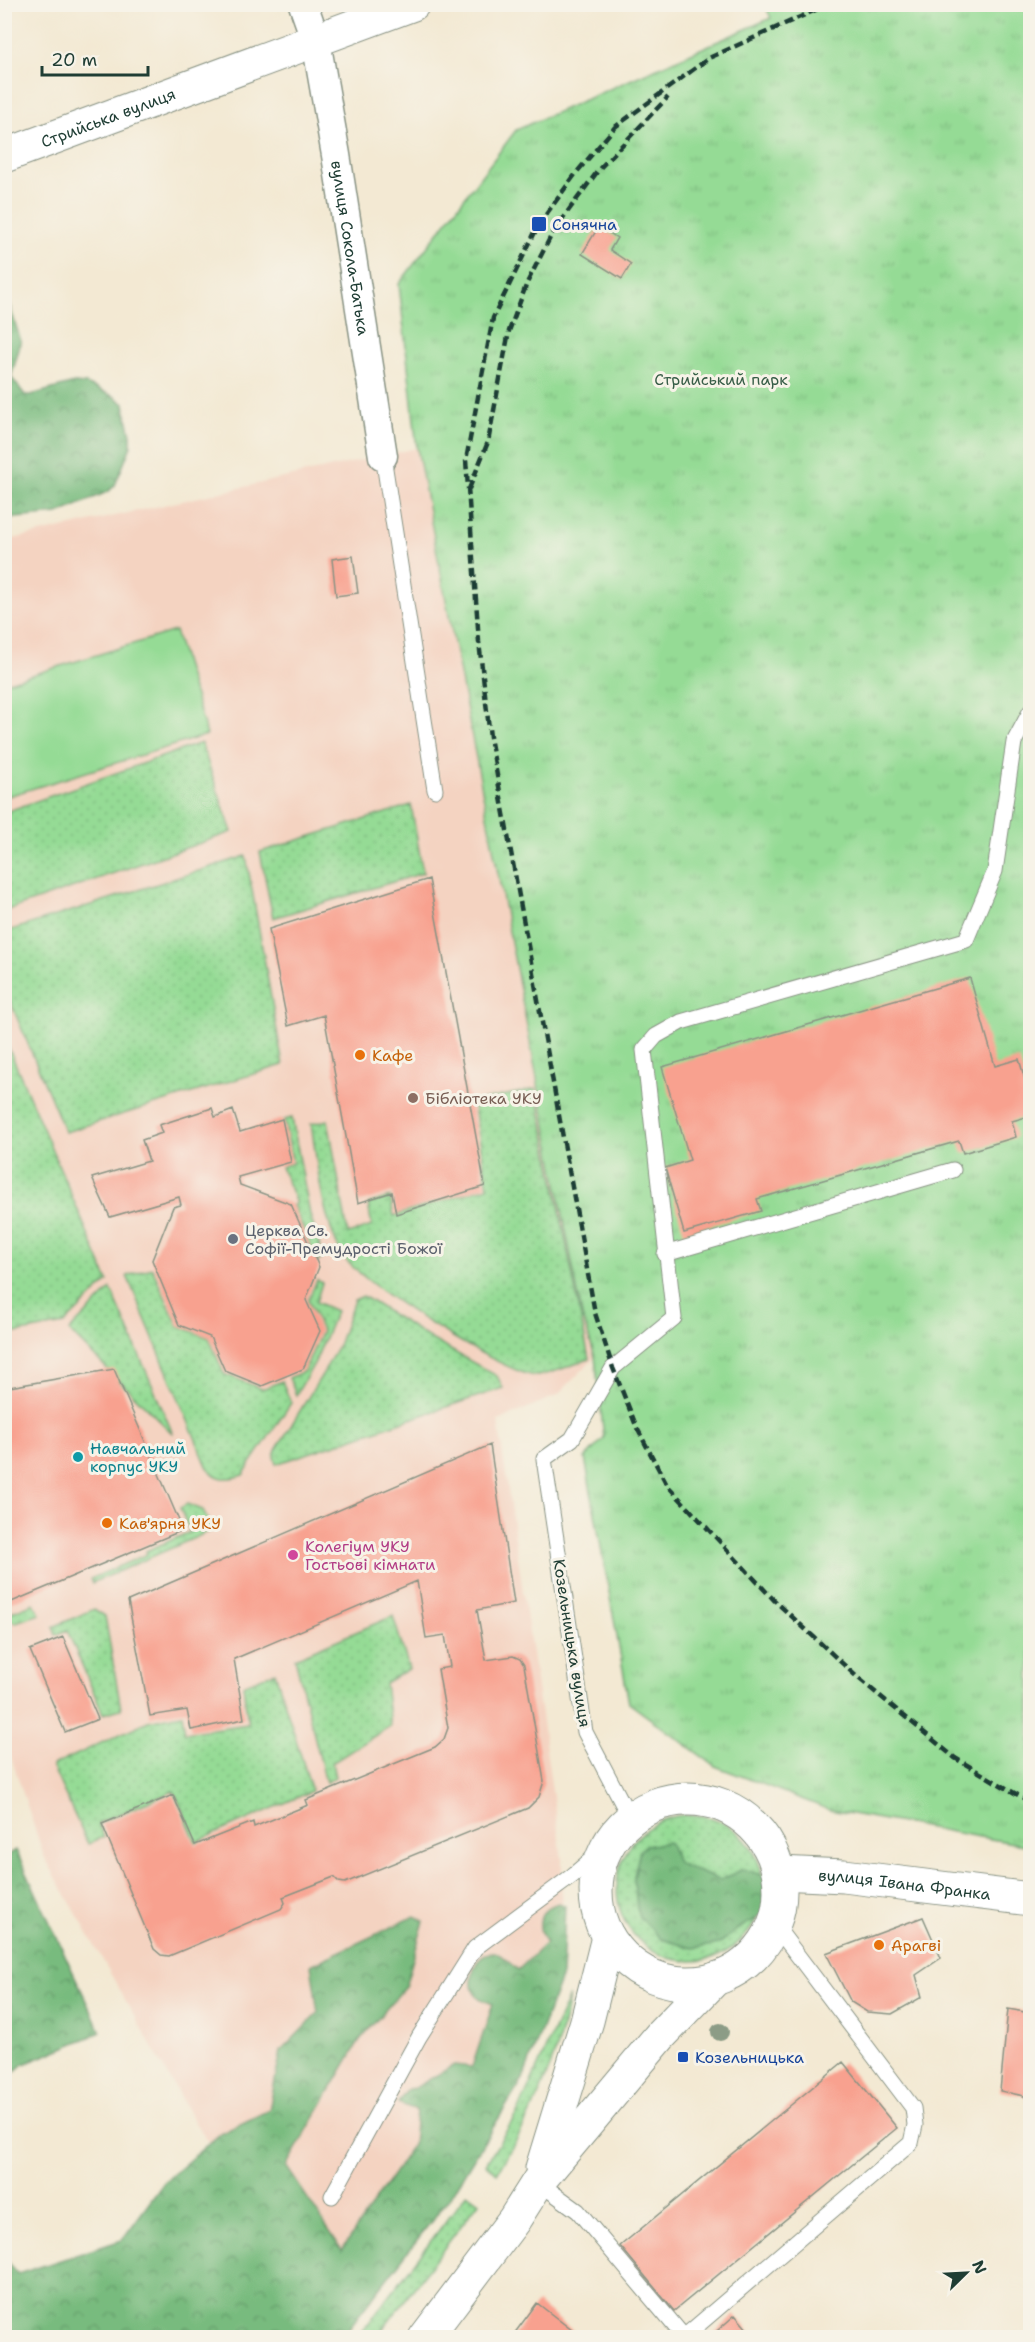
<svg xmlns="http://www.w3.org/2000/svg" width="1035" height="2342" font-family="'Shantell Sans',sans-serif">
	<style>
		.built { fill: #f4d3c1 }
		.grass { fill: url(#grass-dots); stroke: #5a8c64; stroke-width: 1.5 }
		.forest { fill: url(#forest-crowns); stroke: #4c7c59; stroke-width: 1.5 }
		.park { fill: url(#park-tufts); stroke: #5a8c64; stroke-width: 1.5 }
		.garden { fill: #95db95; stroke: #5a8c64; stroke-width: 1.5 }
		.building { fill: #f8a18f }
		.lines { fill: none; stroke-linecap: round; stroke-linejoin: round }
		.service-casing { stroke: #899384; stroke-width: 17 }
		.minor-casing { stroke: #899384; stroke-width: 31 }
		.secondary-casing { stroke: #899384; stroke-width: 35 }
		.primary-casing { stroke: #899384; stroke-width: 35 }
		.service { stroke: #fff; stroke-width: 15 }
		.minor { stroke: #fff; stroke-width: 28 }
		.secondary { stroke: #fff; stroke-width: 33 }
		.primary { stroke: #fff; stroke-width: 33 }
		.rail { stroke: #1f3d34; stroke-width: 4.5; stroke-dasharray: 9 4.5; stroke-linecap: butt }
		.tree { fill: #8c9c86 }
		.transit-dot { fill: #1a4fb4; stroke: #f7f3e8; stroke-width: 2 }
		.food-dot { fill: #e8710a; stroke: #f7f3e8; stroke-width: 2 }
		.education-dot { fill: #8d6e63; stroke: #f7f3e8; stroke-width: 2 }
		.worship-dot { fill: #6b7280; stroke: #f7f3e8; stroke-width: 2 }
		.culture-dot { fill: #0f9aa8; stroke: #f7f3e8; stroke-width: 2 }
		.hotel-dot { fill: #d1479c; stroke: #f7f3e8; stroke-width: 2 }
		.labels { text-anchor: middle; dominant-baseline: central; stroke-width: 6; stroke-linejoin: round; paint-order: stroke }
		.street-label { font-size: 16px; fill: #1f3d34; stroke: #f7f3e8 }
		.transit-label { font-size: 16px; fill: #164399; stroke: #f7f3e8; text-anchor: start }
		.park-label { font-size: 16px; fill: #375d47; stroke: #f7f3e8 }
		.food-label { font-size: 16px; fill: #c56008; stroke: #f7f3e8; text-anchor: start }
		.education-label { font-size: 16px; fill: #785e54; stroke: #f7f3e8; text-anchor: start }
		.worship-label { font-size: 16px; fill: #5b616d; stroke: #f7f3e8; text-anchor: start }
		.culture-label { font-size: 16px; fill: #0d838f; stroke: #f7f3e8; text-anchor: start }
		.hotel-label { font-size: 16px; fill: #b23c85; stroke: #f7f3e8; text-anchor: start }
	</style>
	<defs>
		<pattern id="grass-dots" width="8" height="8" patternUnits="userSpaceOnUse" patternTransform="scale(1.5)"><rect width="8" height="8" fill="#95db95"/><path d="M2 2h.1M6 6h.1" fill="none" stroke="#80bd81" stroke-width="1.8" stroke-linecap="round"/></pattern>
		<pattern id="forest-crowns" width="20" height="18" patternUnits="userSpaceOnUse" patternTransform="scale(1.5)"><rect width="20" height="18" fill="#78bb7e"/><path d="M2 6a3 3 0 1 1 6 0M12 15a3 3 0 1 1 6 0" fill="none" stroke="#629968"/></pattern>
		<pattern id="park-tufts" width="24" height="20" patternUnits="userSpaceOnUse" patternTransform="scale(1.5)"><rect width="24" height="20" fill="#95db95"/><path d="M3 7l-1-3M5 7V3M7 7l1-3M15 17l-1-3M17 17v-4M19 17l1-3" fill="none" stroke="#80bd81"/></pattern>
	</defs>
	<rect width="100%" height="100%" fill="#f7f3e8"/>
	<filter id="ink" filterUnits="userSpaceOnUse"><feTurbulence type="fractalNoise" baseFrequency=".0167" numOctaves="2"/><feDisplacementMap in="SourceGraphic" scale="12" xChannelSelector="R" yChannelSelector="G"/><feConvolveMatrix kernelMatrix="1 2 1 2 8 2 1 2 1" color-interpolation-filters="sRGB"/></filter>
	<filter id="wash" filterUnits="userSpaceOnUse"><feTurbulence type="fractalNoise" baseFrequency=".008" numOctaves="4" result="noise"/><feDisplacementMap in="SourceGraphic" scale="24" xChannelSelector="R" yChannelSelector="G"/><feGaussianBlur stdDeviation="1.35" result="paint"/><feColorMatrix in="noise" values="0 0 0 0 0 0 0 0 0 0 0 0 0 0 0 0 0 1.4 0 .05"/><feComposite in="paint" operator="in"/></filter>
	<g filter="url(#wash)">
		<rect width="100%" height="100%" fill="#f3e9d3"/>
		<path class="built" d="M 417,448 L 582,1315 L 595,1357 L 558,1395 L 498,1421 L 562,1859 L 561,1974 L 350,2329 L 195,2123 L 44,1856 L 5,1739 L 4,541 Z"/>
		<path class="grass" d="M 201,743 L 232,832 L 5,911 L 5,812 Z
			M 411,805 L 423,873 L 273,918 L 260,852 Z
			M 246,856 L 283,1065 L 65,1132 L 5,989 L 5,932 Z
			M 4,1037 L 108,1281 L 64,1324 L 5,1335 Z
			M 536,1089 L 589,1359 C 577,1363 546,1376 536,1376 C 503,1373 356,1282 341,1253 C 321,1214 318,1166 311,1124 L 328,1120 L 348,1234 L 372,1226 L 368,1204 L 390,1197 L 394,1216 L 488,1187 L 473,1102 Z
			M 292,1118 L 310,1215 L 323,1257 L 318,1262 L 293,1205 L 296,1203 L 281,1167 L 293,1163 L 284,1120 Z
			M 152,1268 L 178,1326 L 209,1338 L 224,1374 L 262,1389 L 282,1381 L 291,1403 L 243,1475 C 227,1480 216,1481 207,1466 L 127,1276 Z
			M 317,1280 L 322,1283 L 316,1302 L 336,1311 L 315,1362 L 296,1395 L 289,1378 L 304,1371 L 322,1331 L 308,1300 Z
			M 111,1289 L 173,1434 L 69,1331 Z
			M 363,1296 L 431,1339 L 497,1376 L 503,1388 L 276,1464 L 274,1457 L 276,1450 L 325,1370 L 339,1343 L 354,1300 Z
			M 187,1504 L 203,1510 L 213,1530 L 92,1583 L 90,1579 L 147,1554 L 146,1551 L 190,1532 L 180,1508 Z
			M 5,1603 L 12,1612 L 34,1603 L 40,1614 L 16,1622 L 5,1620 Z
			M 94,1609 L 105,1616 L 121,1709 L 103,1714 L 67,1630 L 56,1635 L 53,1627 Z
			M 393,1616 L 409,1669 L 385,1683 L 390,1726 L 332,1763 L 335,1777 L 326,1783 L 295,1658 Z
			M 275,1672 L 312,1791 L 196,1842 L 174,1791 L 98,1823 L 104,1837 L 88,1844 L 52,1766 L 148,1721 L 182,1714 L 185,1733 L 248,1724 L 243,1685 Z
			M617 1888a73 73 0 1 1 146 0a73 73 0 1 1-146 0Z
			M 569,1996 C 558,2061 531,2118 497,2173 L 486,2164 L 518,2112 Z
			M 467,2193 L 479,2202 L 377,2337 L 358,2337 Z"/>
		<path class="forest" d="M 5,291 L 21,342 L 11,377 L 25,395 L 31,395 L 74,383 L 86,384 L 115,397 L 124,404 L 131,435 L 131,446 L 115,485 L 109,491 L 58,514 L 5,519 Z
			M 667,1842 L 670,1843 L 676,1861 L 680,1864 L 716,1879 L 721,1880 L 743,1869 L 765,1876 L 767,1884 L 765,1911 L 763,1915 L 739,1928 L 719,1944 L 692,1948 L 661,1939 L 640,1917 L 637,1908 L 634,1877 L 640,1850 L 646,1846 Z
			M 16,1850 L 101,2032 L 22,2065 L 5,2080 L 5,1857 Z
			M 559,1903 L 565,1906 L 562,1975 L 523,2079 L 450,2197 L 342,2337 L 5,2337 L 5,2260 L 18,2274 L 122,2240 L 165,2181 L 220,2134 L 269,2110 L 281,2051 L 318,2013 L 311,1965 L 415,1916 L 424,1921 L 405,1987 L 359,2041 L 286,2166 L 342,2250 L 413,2144 L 416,2110 L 398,2103 L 408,2089 L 415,2088 L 454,2065 L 472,2067 L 493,2004 C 488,2002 480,2000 476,1995 C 468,1986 473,1967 480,1958 C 485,1952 492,1953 498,1953 L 518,1970 L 546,1943 C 536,1927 537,1909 559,1903 Z"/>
		<path class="park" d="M 765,5 L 1030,5 L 1030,1846 L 830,1810 L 715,1766 L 629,1703 L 585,1458 L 604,1438 L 595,1357 L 582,1315 L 417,448 L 399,284 L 516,130 L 771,18 Z"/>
		<path class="garden" d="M 175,631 L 207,735 L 5,797 L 5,683 Z"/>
		<g id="blocks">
			<path class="building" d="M 599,226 L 617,238 L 610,250 L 631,264 L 622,279 L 582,254 Z
				M 353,556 L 358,593 L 336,596 L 332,559 Z
				M 429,879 L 485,1186 L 396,1214 L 392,1192 L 358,1203 L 324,1015 L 288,1026 L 269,929 Z
				M 970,978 L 995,1066 L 1019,1059 L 1030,1097 L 1030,1116 L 1012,1121 L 1016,1137 L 963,1153 L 959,1141 L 757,1199 L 761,1211 L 684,1233 L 665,1168 L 690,1160 L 662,1067 Z
				M 212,1108 L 215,1117 L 233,1110 L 240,1132 L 282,1119 L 291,1162 L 238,1177 L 240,1185 L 291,1204 L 319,1267 L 306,1300 L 320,1331 L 303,1369 L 262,1386 L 225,1371 L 210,1337 L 179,1325 L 152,1260 L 173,1207 L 181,1205 L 179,1197 L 110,1217 L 92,1178 L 149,1161 L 142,1140 L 162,1133 L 159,1125 Z
				M 114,1369 L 183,1530 L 9,1603 L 4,1594 L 4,1388 Z
				M 490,1445 L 514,1603 L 477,1610 L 486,1660 L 513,1656 L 520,1659 L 524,1665 L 544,1781 L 539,1797 L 528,1808 L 345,1883 L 339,1882 L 334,1877 L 283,1897 L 285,1903 L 281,1909 L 169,1956 L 161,1955 L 154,1949 L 102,1824 L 173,1795 L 195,1845 L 253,1822 L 254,1827 L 308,1805 L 306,1800 L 435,1747 L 444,1739 L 448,1728 L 438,1669 L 450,1667 L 445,1635 L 426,1638 L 417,1581 L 234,1659 L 244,1719 L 191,1730 L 187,1710 L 150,1716 L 128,1601 Z
				M 63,1637 L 98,1719 L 65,1732 L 30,1650 Z
				M 923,1917 L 941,1958 L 916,1975 L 922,1997 L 892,2014 L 867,2012 L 851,2002 L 826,1953 Z
				M 1008,2009 L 1030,2013 L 1030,2103 L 1024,2096 L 1000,2091 Z
				M 843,2062 L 897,2128 L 674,2311 L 620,2246 Z
				M 537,2303 L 582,2338 L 511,2338 Z
				M 735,2315 L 755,2338 L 709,2338 Z"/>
		</g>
	</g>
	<g filter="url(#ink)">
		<use href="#blocks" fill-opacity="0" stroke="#899384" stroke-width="1.5"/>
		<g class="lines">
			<defs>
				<path id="service" d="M 383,456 L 435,790
					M 665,1254 L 953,1170
					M 630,1818 L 585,1732 L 544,1459 L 572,1439 L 613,1368 L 674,1318 L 644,1050 L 656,1036 L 681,1022 L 966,940 L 995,871 L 1014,742 L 1030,712
					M 538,2182 L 578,2211 L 685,2338
					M 332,2196 L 419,2037 L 475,1948 L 572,1876 L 606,1847
					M 684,2337 L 911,2143 L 915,2125 L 913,2108 L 774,1924"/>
				<g id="minor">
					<path id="s1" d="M 303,4 L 316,41 L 336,155 L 383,456"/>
				</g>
				<g id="secondary">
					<circle cx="688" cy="1891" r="92"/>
					<path id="s2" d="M 779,1873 L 844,1876 L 1030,1899"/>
					<path d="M 542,2168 L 587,2021 L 608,1937"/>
					<path d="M 425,2338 L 514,2220 L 538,2182 L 661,2035 L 715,1979"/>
				</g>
				<g id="primary">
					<path id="s3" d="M 4,156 L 413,4"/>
				</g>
			</defs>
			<use href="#service" class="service-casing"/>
			<use href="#minor" class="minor-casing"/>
			<use href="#secondary" class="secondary-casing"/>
			<use href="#primary" class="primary-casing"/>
			<use href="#service" class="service"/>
			<use href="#minor" class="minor"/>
			<use href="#secondary" class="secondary"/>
			<use href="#primary" class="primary"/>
			<path class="rail" d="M 829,4 L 709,58 L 615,127 L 577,172 L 539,224 L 493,318 L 466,460 L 479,642 L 490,737 L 595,1313 L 613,1368 L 637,1428 L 667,1485 L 774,1600 L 857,1677 L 955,1758 L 1030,1802
				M 469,489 L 488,442 L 509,331 L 527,283 L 554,230 L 600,168 L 668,97"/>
		</g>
		<circle class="tree" cx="720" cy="2032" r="9"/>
	</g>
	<g class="transit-dot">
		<rect x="531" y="216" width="16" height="16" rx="3"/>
		<rect x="677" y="2051" width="12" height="12" rx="3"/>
	</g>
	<g class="food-dot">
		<circle cx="360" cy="1055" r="6"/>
		<circle cx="107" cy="1523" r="6"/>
		<circle cx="879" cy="1945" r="6"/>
	</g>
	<circle class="education-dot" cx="413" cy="1098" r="6"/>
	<circle class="worship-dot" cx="233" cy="1239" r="6"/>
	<circle class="culture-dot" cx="78" cy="1457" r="6"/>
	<circle class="hotel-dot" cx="293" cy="1555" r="6"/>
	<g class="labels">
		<g class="street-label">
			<text stroke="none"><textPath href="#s3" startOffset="111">Стрийська вулиця</textPath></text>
			<text stroke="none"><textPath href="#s1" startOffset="249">вулиця Сокола-Батька</textPath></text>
			<text transform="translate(572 1643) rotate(81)">Козельницька вулиця</text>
			<text stroke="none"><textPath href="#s2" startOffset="126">вулиця Івана Франка</textPath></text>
		</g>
		<g class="transit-label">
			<text x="552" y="224">Сонячна</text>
			<text x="695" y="2057">Козельницька</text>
		</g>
		<g class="park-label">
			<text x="721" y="379">Стрийський парк</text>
		</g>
		<g class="food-label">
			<text x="372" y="1055">Кафе</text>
			<text x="119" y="1523">Кав'ярня УКУ</text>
			<text x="891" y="1945">Арагві</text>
		</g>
		<g class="education-label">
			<text x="425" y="1098">Бібліотека УКУ</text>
		</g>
		<g class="worship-label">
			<text x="245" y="1230">Церква Св.<tspan x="245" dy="18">Софії-Премудрості Божої</tspan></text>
		</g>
		<g class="culture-label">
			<text x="90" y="1448">Навчальний<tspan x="90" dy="18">корпус УКУ</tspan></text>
		</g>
		<g class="hotel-label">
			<text x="305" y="1546">Колегіум УКУ<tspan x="305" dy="18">Гостьові кімнати</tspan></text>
		</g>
	</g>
	<rect width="1035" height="2342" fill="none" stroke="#f7f3e8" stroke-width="24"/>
	<g transform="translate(966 2273) rotate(66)" stroke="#f7f3e8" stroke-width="4.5" paint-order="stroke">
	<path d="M0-4.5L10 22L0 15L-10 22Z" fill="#1f3d34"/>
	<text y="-9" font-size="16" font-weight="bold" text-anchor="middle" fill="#1f3d34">N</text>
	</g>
	<path d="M42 66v9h106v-9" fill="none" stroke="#1f3d34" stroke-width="3"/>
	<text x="51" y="66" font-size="18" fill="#1f3d34" stroke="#f7f3e8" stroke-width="4.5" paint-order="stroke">20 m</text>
</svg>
